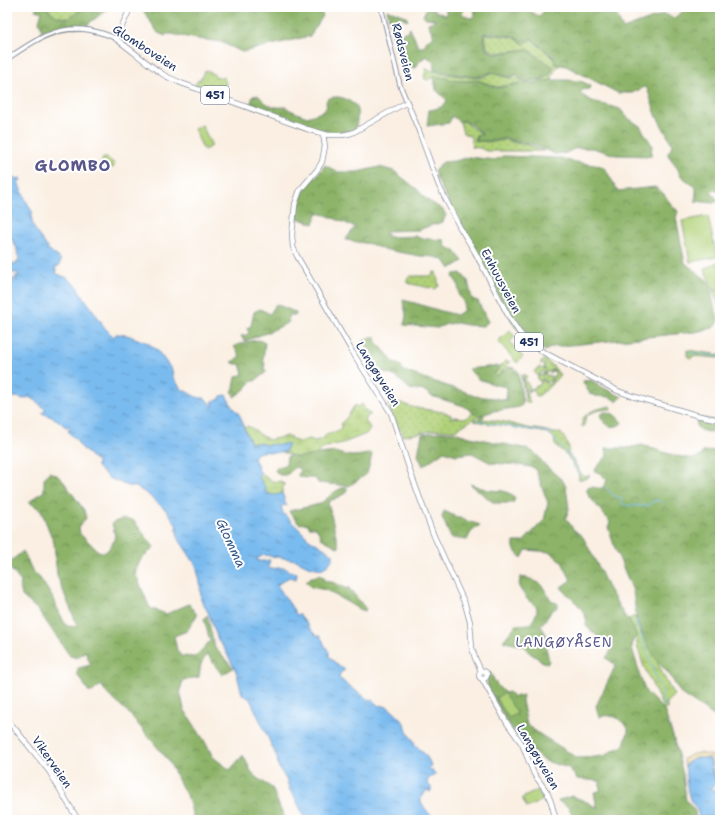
<svg xmlns="http://www.w3.org/2000/svg" width="727" height="827" font-family="'Shantell Sans',sans-serif">
	<style>
		.green { fill: url(#green-dots); stroke: #66806b }
		.forest { fill: url(#forest-crowns); stroke: #547163 }
		.wetland { fill: url(#wetland-marsh); stroke: #66806b }
		.sand { fill: url(#sand-dots); stroke: #84847e }
		.pitch { fill: #b1d178; stroke: #66806b }
		.water { fill: url(#water-ripples); stroke: #4a75a6 }
		.lines { fill: none; stroke-linecap: round; stroke-linejoin: round }
		.stream { stroke: #7abbef; stroke-width: 1 }
		.minor-casing { stroke: #8a8fa0; stroke-width: 5.5 }
		.major-casing { stroke: #8a8fa0; stroke-width: 6 }
		.minor { stroke: #fff; stroke-width: 3.5 }
		.major { stroke: #fff; stroke-width: 4.5 }
		.labels { text-anchor: middle; dominant-baseline: central; stroke-width: 4; stroke-linejoin: round; paint-order: stroke }
		.shield { fill: #fff; stroke: #5f6d8e; stroke-width: 1 }
		.shield-label { font-size: 11px; font-weight: bold; fill: #1b2f5e }
		.street-label { font-size: 12px; fill: #1b2f5e; stroke: #fff }
		.water-label { font-size: 13px; font-style: italic; fill: #38598a; stroke: #fff }
		.neighbourhood-label { font-size: 13px; letter-spacing: 1px; fill: #58568a; stroke: #fff }
		.district-label { font-size: 16px; font-weight: bold; letter-spacing: 1px; fill: #58568a; stroke: #fff }
	</style>
	<defs>
		<pattern id="green-dots" width="8" height="8" patternUnits="userSpaceOnUse"><rect width="8" height="8" fill="#b1d178"/><path d="M2 2h.1M6 6h.1" fill="none" stroke="#98b46a" stroke-width="1.8" stroke-linecap="round"/></pattern>
		<pattern id="forest-crowns" width="20" height="18" patternUnits="userSpaceOnUse"><rect width="20" height="18" fill="#8cb368"/><path d="M2 6a3 3 0 1 1 6 0M12 15a3 3 0 1 1 6 0" fill="none" stroke="#729259"/></pattern>
		<pattern id="wetland-marsh" width="20" height="14" patternUnits="userSpaceOnUse"><rect width="20" height="14" fill="#b1d178"/><path d="M1 5h8M5 5V1M11 12h8M15 12V8" fill="none" stroke="#98b46a"/></pattern>
		<pattern id="sand-dots" width="8" height="8" patternUnits="userSpaceOnUse"><rect width="8" height="8" fill="#eeda9e"/><path d="M2 2h.1M6 6h.1" fill="none" stroke="#ccbb8a" stroke-width="1.8" stroke-linecap="round"/></pattern>
		<pattern id="water-ripples" width="26" height="14" patternUnits="userSpaceOnUse"><rect width="26" height="14" fill="#7abbef"/><path d="M2 4q2-2 4 0t4 0M15 11q2-2 4 0t4 0" fill="none" stroke="#6398c5"/></pattern>
	</defs>
	<rect width="100%" height="100%" fill="#fff"/>
	<filter id="ink" filterUnits="userSpaceOnUse"><feTurbulence type="fractalNoise" baseFrequency=".025" numOctaves="2"/><feDisplacementMap in="SourceGraphic" scale="8" xChannelSelector="R" yChannelSelector="G"/><feConvolveMatrix kernelMatrix="1 2 1 2 8 2 1 2 1" color-interpolation-filters="sRGB"/></filter>
	<filter id="wash" filterUnits="userSpaceOnUse"><feTurbulence type="fractalNoise" baseFrequency=".012" numOctaves="4" result="noise"/><feDisplacementMap in="SourceGraphic" scale="16" xChannelSelector="R" yChannelSelector="G"/><feGaussianBlur stdDeviation="0.9" result="paint"/><feColorMatrix in="noise" values="0 0 0 0 0 0 0 0 0 0 0 0 0 0 0 0 0 1.4 0 .05"/><feComposite in="paint" operator="in"/></filter>
	<g filter="url(#wash)">
		<rect width="100%" height="100%" fill="#faefe2"/>
		<path class="green" d="M 45,7 L 87,7 L 79,11 L 69,19 L 56,16 Z
			M 485,34 L 513,37 L 524,44 L 531,39 L 551,56 L 554,59 L 555,64 L 560,65 C 555,69 553,72 552,79 L 553,80 L 527,84 L 522,83 L 497,87 L 480,81 L 458,81 L 439,77 L 434,77 L 427,80 L 424,78 L 426,69 L 445,74 L 476,78 L 484,77 L 488,74 L 491,73 L 509,78 L 515,77 C 525,84 535,80 546,78 L 551,72 L 553,67 L 527,49 L 497,53 L 487,48 Z
			M 205,70 L 214,74 L 215,76 L 224,78 L 225,80 L 226,84 L 220,95 L 195,86 L 197,81 L 201,79 Z
			M 464,121 L 468,124 L 471,127 L 481,133 L 481,135 L 476,136 L 475,141 L 495,142 L 506,139 L 515,143 L 530,145 L 544,151 L 486,151 L 480,148 L 472,147 L 471,137 L 463,133 L 460,122 Z
			M 103,158 L 107,158 L 115,164 L 113,168 L 100,165 Z
			M 434,272 L 436,272 L 439,286 L 435,289 L 407,283 L 407,279 L 410,276 L 432,276 Z
			M 687,350 L 720,355 L 720,358 L 694,356 L 691,358 L 688,357 L 687,355 Z
			M 544,359 L 554,367 L 560,375 L 547,389 L 537,397 L 533,389 L 526,394 L 530,402 L 528,403 L 526,403 L 521,374 L 523,376 L 525,374 L 527,377 L 524,378 L 530,388 L 526,390 L 525,389 L 523,381 L 524,379 L 523,379 L 522,377 L 525,392 L 526,393 L 527,391 L 541,384 L 540,382 L 543,380 L 547,384 L 548,384 L 549,385 L 550,384 L 550,382 L 553,380 L 546,382 L 543,378 L 543,379 L 539,381 L 537,377 L 541,375 L 543,375 L 544,373 L 547,375 L 547,376 L 550,375 L 551,380 L 552,380 L 552,376 L 555,376 L 555,373 L 554,371 L 551,372 L 551,373 L 550,374 L 550,371 L 553,370 L 556,372 L 553,369 L 550,372 L 547,371 L 547,373 L 541,372 L 540,374 L 537,376 L 534,371 L 540,367 L 542,369 L 544,368 L 545,370 L 544,367 L 545,365 L 544,364 L 540,364 Z
			M 505,361 L 510,362 L 509,364 L 497,376 L 496,376 L 495,374 L 499,367 Z
			M 391,400 C 397,401 403,404 409,406 C 420,410 443,410 451,415 L 451,419 L 454,417 L 466,418 L 473,413 L 478,416 L 456,430 L 435,430 L 403,436 L 402,431 L 398,429 L 388,404 L 389,401 Z
			M 610,406 L 611,409 C 605,409 590,411 586,417 C 585,419 585,423 584,426 L 582,427 C 580,411 598,409 610,406 Z
			M 482,415 L 484,415 L 484,417 L 479,420 C 495,418 511,424 527,428 C 533,429 539,429 546,431 C 553,432 553,434 561,433 L 565,439 L 568,446 L 569,446 L 568,453 L 574,461 L 582,475 L 586,477 L 589,475 L 589,477 L 584,479 L 578,479 L 579,477 L 578,473 L 567,455 L 555,445 L 554,438 L 548,433 L 474,421 Z"/>
		<path class="forest" d="M 37,7 L 45,7 L 56,16 L 68,19 L 79,11 L 87,7 L 110,7 L 88,24 L 87,28 C 68,27 56,29 39,37 L 38,35 L 41,32 L 42,29 L 39,21 L 42,12 L 35,10 Z
			M 141,7 L 319,7 L 323,16 L 310,36 L 242,52 L 221,42 L 198,39 L 171,34 L 167,34 L 165,36 L 158,33 Z
			M 427,7 L 429,7 L 446,16 L 446,10 L 447,7 L 457,7 L 463,9 L 462,14 L 470,18 L 474,17 L 475,14 L 474,9 L 472,7 L 522,7 L 539,16 L 548,7 L 613,7 L 623,29 L 664,14 L 674,18 L 685,10 L 687,7 L 720,7 L 720,192 L 715,190 L 711,192 L 719,201 L 713,203 L 695,201 L 696,193 L 696,188 L 680,175 L 677,167 L 668,155 L 668,153 L 671,149 L 672,144 L 656,115 L 647,88 L 645,87 L 632,93 L 618,93 L 566,66 L 555,64 L 554,58 L 552,56 L 531,38 L 524,44 L 513,36 L 484,33 L 486,49 L 496,54 L 527,49 L 553,67 L 551,72 L 546,78 L 529,81 L 522,80 L 516,75 L 509,77 L 491,72 C 488,73 485,75 482,76 C 470,78 447,73 434,70 L 433,61 L 426,56 L 419,62 L 416,68 L 400,65 L 387,10 L 392,11 L 406,16 L 408,21 L 400,16 C 394,21 396,26 398,32 L 402,33 L 408,31 L 410,28 L 411,31 L 419,47 C 425,48 424,45 427,41 C 429,39 432,38 434,36 L 428,24 L 428,23 L 434,21 L 434,19 L 426,18 L 423,16 Z
			M 434,77 L 439,77 L 458,81 L 480,81 L 497,88 L 520,83 L 527,84 L 553,80 L 566,80 L 577,81 L 578,80 L 589,85 L 590,87 L 589,89 L 582,90 L 580,93 L 582,95 L 588,99 L 595,102 L 620,109 L 628,118 L 640,126 L 652,145 L 651,156 L 616,155 L 592,148 L 576,148 L 566,153 L 555,154 L 530,143 L 515,142 L 506,138 L 495,141 L 476,141 L 476,136 L 482,135 L 481,132 C 475,128 470,124 464,120 L 460,122 L 452,116 L 449,123 L 427,126 L 429,110 C 436,109 444,108 447,100 L 436,90 Z
			M 258,95 C 268,106 271,108 286,107 L 290,110 L 307,117 L 319,113 L 327,107 L 326,103 L 327,99 C 336,95 345,97 352,103 C 354,104 356,105 357,107 C 358,111 357,126 355,130 L 346,132 L 321,131 L 250,105 L 253,96 Z
			M 503,156 L 561,158 L 570,161 L 601,166 L 606,170 L 618,191 L 655,187 L 663,193 L 671,204 L 678,211 L 676,218 L 685,263 L 708,281 L 711,287 L 711,292 L 715,309 L 718,318 L 717,324 L 713,328 L 695,332 L 552,347 L 545,351 L 533,345 L 515,327 L 436,178 L 434,170 L 443,162 L 455,161 L 469,157 L 495,160 Z
			M 325,165 L 338,172 L 357,172 L 379,167 L 394,171 L 418,190 L 426,199 L 443,210 L 446,215 L 443,222 L 429,226 L 419,230 L 385,231 L 388,237 L 416,236 L 419,238 L 444,240 L 446,247 L 454,250 L 463,261 L 450,269 L 444,260 L 435,257 L 420,256 L 387,250 L 384,250 L 371,244 L 345,240 L 355,227 L 326,215 L 317,213 L 314,224 L 297,218 C 299,210 300,199 303,193 C 308,184 319,174 325,165 Z
			M 461,273 L 468,281 L 472,299 L 478,301 L 488,322 L 483,326 L 467,325 L 457,323 L 447,324 L 437,328 L 404,325 C 405,321 406,317 406,314 C 405,309 403,305 403,300 C 421,304 438,311 457,315 L 463,311 L 464,303 L 459,296 L 458,284 L 453,277 L 454,274 Z
			M 276,304 L 295,312 L 296,313 L 296,315 L 289,315 L 288,317 L 289,322 C 274,330 260,336 244,341 L 241,336 L 247,335 L 249,332 L 247,328 L 251,326 L 254,312 L 260,309 L 270,314 Z
			M 376,337 L 376,342 L 388,355 L 393,362 L 401,366 L 404,371 L 435,382 L 463,391 L 474,396 L 494,398 L 506,400 L 507,387 L 496,385 L 478,379 L 468,369 L 497,366 L 498,369 L 495,374 L 496,376 L 497,376 L 509,367 L 515,368 L 518,372 L 523,404 L 520,407 L 494,411 L 478,416 L 464,406 L 431,396 L 425,391 L 410,389 L 395,376 L 385,373 L 375,365 L 373,360 L 374,354 L 367,347 L 363,341 L 366,339 Z
			M 259,340 L 265,343 L 263,360 L 265,364 L 264,369 L 267,371 C 264,375 259,377 255,381 L 252,381 L 244,390 L 234,397 L 234,394 L 232,392 L 234,388 L 236,377 L 243,374 L 240,364 L 235,364 L 232,362 L 240,356 L 238,352 L 234,347 C 241,342 251,341 259,340 Z
			M 591,380 L 602,387 L 622,397 L 617,402 L 610,397 L 596,396 L 590,394 L 583,382 L 583,381 Z
			M 605,412 C 614,413 617,416 622,423 C 612,431 604,424 600,415 Z
			M 698,418 L 720,421 L 720,430 C 709,432 704,434 696,426 Z
			M 439,432 L 454,432 L 470,437 L 528,449 L 536,454 L 545,465 L 563,481 L 566,487 L 569,509 L 566,518 L 573,529 L 583,537 L 600,570 L 607,586 L 626,618 L 629,619 L 631,624 L 637,636 L 633,641 L 632,648 L 639,671 L 639,674 L 646,692 L 664,710 L 673,736 L 683,774 L 686,800 L 695,811 L 696,820 L 574,820 L 570,810 L 566,805 L 558,801 L 559,800 L 572,796 L 587,802 L 597,808 L 594,792 L 600,791 L 600,781 L 577,779 L 569,768 L 545,761 L 526,747 L 505,719 L 488,688 L 487,680 L 490,672 L 497,685 L 505,693 L 509,692 L 514,697 L 523,695 L 522,701 L 527,725 L 541,735 L 578,758 L 595,757 L 607,755 L 612,750 L 620,748 L 624,744 L 628,732 L 628,728 C 619,718 613,713 599,717 L 596,706 L 616,665 L 606,658 L 612,649 L 586,626 C 590,610 569,599 561,587 L 571,580 L 562,562 L 550,552 L 526,550 L 522,558 C 516,553 513,550 514,542 L 523,542 L 544,520 L 548,503 L 535,468 L 520,465 L 491,463 L 472,453 L 456,455 L 444,451 L 423,466 L 418,455 L 422,434 Z
			M 642,445 C 652,448 691,463 699,457 C 701,456 702,454 703,452 L 720,450 L 720,720 L 681,694 L 669,674 L 656,660 L 644,639 L 637,622 L 633,591 L 615,548 L 608,527 L 610,522 L 589,496 L 587,491 L 587,488 C 597,484 601,495 607,480 L 600,473 L 595,472 L 596,468 L 607,456 L 606,448 L 628,448 Z
			M 335,452 C 349,457 356,457 371,453 L 372,455 L 367,474 L 349,486 L 318,483 L 315,478 L 307,478 L 298,477 L 300,469 L 295,467 L 287,475 L 279,475 L 275,471 L 277,467 L 282,466 L 286,464 L 287,457 L 291,455 L 296,457 Z
			M 49,472 L 57,475 L 64,482 L 84,510 L 86,518 L 79,527 L 80,534 C 83,537 87,540 90,543 C 95,548 98,553 106,552 C 116,540 116,538 112,523 L 122,519 L 133,520 L 154,547 L 140,561 L 135,573 L 150,608 L 166,614 L 189,604 L 197,615 L 187,631 L 174,636 L 177,650 L 181,656 L 195,657 L 210,641 L 204,619 L 207,615 L 215,648 L 233,668 L 222,675 L 207,654 L 201,664 L 199,677 L 183,680 L 180,691 L 184,709 L 204,740 L 213,757 L 230,770 L 243,755 L 253,775 L 272,788 L 285,820 L 194,820 L 188,799 L 168,760 L 127,711 L 108,695 L 101,685 L 92,692 L 89,692 L 77,674 L 78,668 L 91,665 L 85,651 L 77,658 L 70,656 L 38,610 L 22,596 L 20,586 L 21,582 L 7,565 L 7,556 L 11,561 L 23,551 L 33,572 L 40,578 L 51,595 L 64,622 L 67,626 L 77,627 L 75,620 L 57,576 L 54,543 L 41,510 L 29,502 L 44,491 L 44,479 Z
			M 470,484 L 488,490 L 503,491 L 511,494 L 515,499 L 513,503 L 494,503 Z
			M 344,487 L 347,488 L 347,490 L 344,494 L 328,502 L 339,548 L 321,538 L 320,534 L 315,527 L 309,527 L 308,524 L 304,523 L 300,524 L 297,522 L 296,519 L 294,519 L 294,516 L 291,515 L 289,511 L 320,504 L 336,491 Z
			M 444,511 L 464,520 L 480,525 L 471,532 L 467,540 L 451,538 L 442,517 Z
			M 318,575 L 324,577 L 324,580 L 335,583 L 347,589 L 348,587 L 366,609 L 365,611 L 359,609 L 326,590 L 311,587 L 306,582 L 311,577 L 314,577 Z
			M 520,577 L 528,578 L 541,584 L 551,600 L 558,604 L 558,607 L 551,611 C 549,617 544,620 541,626 L 547,636 L 545,643 L 549,661 L 548,663 L 543,662 L 530,653 L 522,645 L 509,643 L 503,641 L 516,625 L 530,624 C 535,618 537,614 537,607 L 527,599 L 519,587 Z"/>
		<path class="wetland" d="M 362,404 L 366,411 L 371,415 L 368,415 L 365,421 L 369,426 L 370,430 L 366,434 L 346,442 L 323,448 L 316,455 L 296,457 L 282,452 L 286,451 L 286,448 L 289,445 L 265,445 L 260,443 L 251,443 L 244,428 L 248,426 C 256,430 261,436 269,440 L 287,436 L 298,442 L 309,439 L 315,441 L 322,439 L 326,435 L 335,432 L 341,428 C 341,420 346,420 349,414 C 352,411 352,408 355,405 L 358,407 Z
			M 261,473 C 267,478 273,484 281,481 L 285,485 L 283,487 L 282,493 L 279,496 L 270,495 L 265,491 L 266,488 L 261,481 L 259,476 Z
			M 635,616 C 639,633 649,646 657,661 C 662,672 667,684 674,695 L 667,702 L 667,709 L 664,710 L 644,667 L 637,646 L 637,636 L 631,624 L 629,619 Z"/>
		<path class="sand" d="M 699,753 L 710,755 L 713,757 L 720,777 L 720,781 L 718,782 C 713,775 712,770 711,762 L 696,758 L 687,763 L 685,767 L 683,759 L 693,754 Z"/>
		<path class="pitch" d="M 202,125 L 212,146 L 204,150 L 203,149 L 194,129 Z
			M 708,216 L 717,257 L 690,262 L 682,221 Z
			M 717,262 L 720,268 L 720,287 L 714,290 L 704,269 Z
			M 720,289 L 720,310 L 713,291 Z
			M 510,330 L 515,337 L 510,342 L 523,357 L 517,363 L 498,341 Z
			M 504,693 L 517,713 L 509,718 L 496,698 Z
			M 538,790 L 543,800 L 527,808 L 522,798 Z"/>
		<path class="water" d="M 7,175 L 9,178 L 12,175 L 15,179 L 20,178 L 21,179 L 20,181 L 18,183 L 24,195 L 25,199 L 33,213 L 31,215 L 33,226 L 37,233 L 48,249 L 52,252 L 54,255 L 56,255 L 61,260 L 59,266 L 55,267 L 57,274 L 65,277 L 66,277 C 70,281 74,284 78,287 L 78,289 L 102,323 L 101,324 L 114,337 L 116,334 L 118,334 L 127,335 L 148,343 L 157,350 L 172,370 L 173,377 L 182,390 L 184,390 C 191,394 197,399 205,398 L 212,406 L 214,406 L 212,402 L 220,399 L 221,396 L 226,395 L 232,406 L 237,411 L 241,418 L 244,428 L 251,443 L 260,443 L 265,445 L 289,444 L 286,448 L 286,451 C 281,452 271,454 266,451 C 260,453 256,452 253,457 L 258,466 L 257,468 L 261,473 L 259,476 L 261,481 L 266,488 L 265,491 C 271,496 276,496 282,493 L 284,498 L 285,499 L 285,501 L 284,502 L 287,504 L 288,505 L 281,506 L 283,513 L 309,539 L 333,554 L 333,558 L 328,565 L 321,569 L 308,566 L 296,560 L 264,555 L 258,558 L 257,561 L 261,561 L 261,562 L 262,561 L 269,560 L 270,560 L 268,567 L 269,569 L 278,568 L 285,568 L 289,571 L 297,573 L 296,579 L 289,577 L 277,585 L 293,609 L 296,615 L 299,614 L 300,615 L 312,631 L 317,636 L 320,636 L 323,641 L 324,644 L 329,652 L 329,656 L 331,659 L 338,665 L 345,670 L 340,673 L 339,678 L 341,679 L 347,685 L 350,686 C 352,689 355,690 358,692 C 362,695 366,698 370,701 L 370,700 L 372,700 L 380,707 L 380,705 L 388,707 L 397,715 L 405,724 L 408,734 L 414,741 L 414,745 C 422,750 429,758 431,766 L 428,768 L 436,774 L 428,779 L 427,783 L 431,787 L 431,791 L 429,792 L 429,790 L 427,790 L 424,794 L 422,794 L 422,797 L 421,798 L 421,803 L 434,820 L 306,820 L 295,798 L 289,789 L 287,781 L 278,766 L 277,757 L 250,699 L 242,694 L 236,671 L 224,648 L 218,640 L 208,612 L 201,600 L 200,582 L 196,565 L 178,538 L 176,524 L 167,511 L 146,493 L 136,487 L 128,486 L 109,478 L 97,467 L 97,462 L 80,446 L 76,439 L 70,434 L 68,430 L 71,428 L 69,426 L 66,427 L 56,419 L 42,413 L 45,411 L 45,409 L 37,402 L 29,397 L 23,399 C 18,396 12,398 7,396 L 7,277 L 12,277 L 15,281 L 18,280 L 17,279 L 15,279 L 16,277 L 15,276 L 19,276 L 18,273 L 12,273 L 10,266 L 12,263 L 16,264 L 17,262 L 19,262 L 18,260 L 19,258 L 17,253 L 18,252 L 17,251 L 17,248 L 14,244 L 15,243 L 12,241 L 12,239 L 7,235 Z
			M 696,758 L 709,758 C 712,763 711,767 712,772 C 713,776 716,779 718,782 L 714,786 L 712,787 L 713,790 L 718,791 L 717,797 L 720,804 L 720,820 L 701,820 L 699,819 C 698,807 694,807 690,799 C 686,789 687,777 685,767 L 687,763 Z"/>
		<g class="lines">
			<path class="stream" d="M 689,353 L 720,356
				M 478,421 L 523,429 L 548,432 L 569,455 L 580,475
				M 606,487 C 610,493 612,495 619,498
				M 621,498 L 623,505 L 648,506 L 653,501 L 658,500 L 663,503
				M 638,620 L 637,620 L 636,623 L 639,630 L 658,683 L 662,689 L 662,699 L 665,706"/>
		</g>
	</g>
	<g filter="url(#ink)">
		<g class="lines">
			<defs>
				<path id="minor" d="M 381,7 L 400,85 L 407,102
					M 7,59 C 34,41 54,25 89,30 C 99,32 108,34 116,39"/>
				<path id="major" d="M 129,7 L 128,13 L 116,39 C 132,50 147,64 164,75 C 169,78 175,80 181,83 L 307,129 L 328,135 L 342,135 L 352,133 L 407,102 L 419,131 L 439,186 L 459,226 L 475,252 L 509,317 L 519,332 L 525,339 L 543,352 L 618,391 L 632,396 L 696,415 L 720,420
					M 323,134 L 325,146 L 322,162 L 317,170 L 300,190 L 295,204 L 292,235 L 293,247 L 297,256 L 353,353 L 391,413 L 410,471 L 426,515 L 434,536 L 465,604 L 470,622 L 472,648 L 475,658 L 481,671
					M479 675a4 4 0 1 1 8 0a4 4 0 1 1-8 0Z
					M 482,679 L 507,723 L 522,744 L 534,774 L 547,792 L 551,802 L 556,820
					M 7,719 L 49,771 L 78,820"/>
			</defs>
			<use href="#minor" class="minor-casing"/>
			<use href="#major" class="major-casing"/>
			<use href="#minor" class="minor"/>
			<use href="#major" class="major"/>
		</g>
	</g>
	<g class="labels">
		<g class="shield">
			<rect x="201" y="86" width="28" height="18" rx="3"/>
			<rect x="515" y="333" width="28" height="18" rx="3"/>
		</g>
		<g class="shield-label">
			<text x="215" y="95">451</text>
			<text x="529" y="342">451</text>
		</g>
		<g class="street-label">
			<text transform="translate(145 48) rotate(33)">Glomboveien</text>
			<text transform="translate(403 52) rotate(76)">Rødsveien</text>
			<text transform="translate(501 281) rotate(62)">Enhuusveien</text>
			<text transform="translate(378 374) rotate(58)">Langøyveien</text>
			<text transform="translate(538 757) rotate(60)">Langøyveien</text>
			<text transform="translate(52 762) rotate(55)">Vikerveien</text>
		</g>
		<g class="water-label">
			<text transform="translate(231 543) rotate(65)">Glomma</text>
		</g>
		<g class="neighbourhood-label">
			<text x="564" y="642">LANGØYÅSEN</text>
		</g>
		<g class="district-label">
			<text x="73" y="165">GLOMBO</text>
		</g>
	</g>
	<rect width="727" height="827" fill="none" stroke="#fff" stroke-width="24"/>
</svg>
